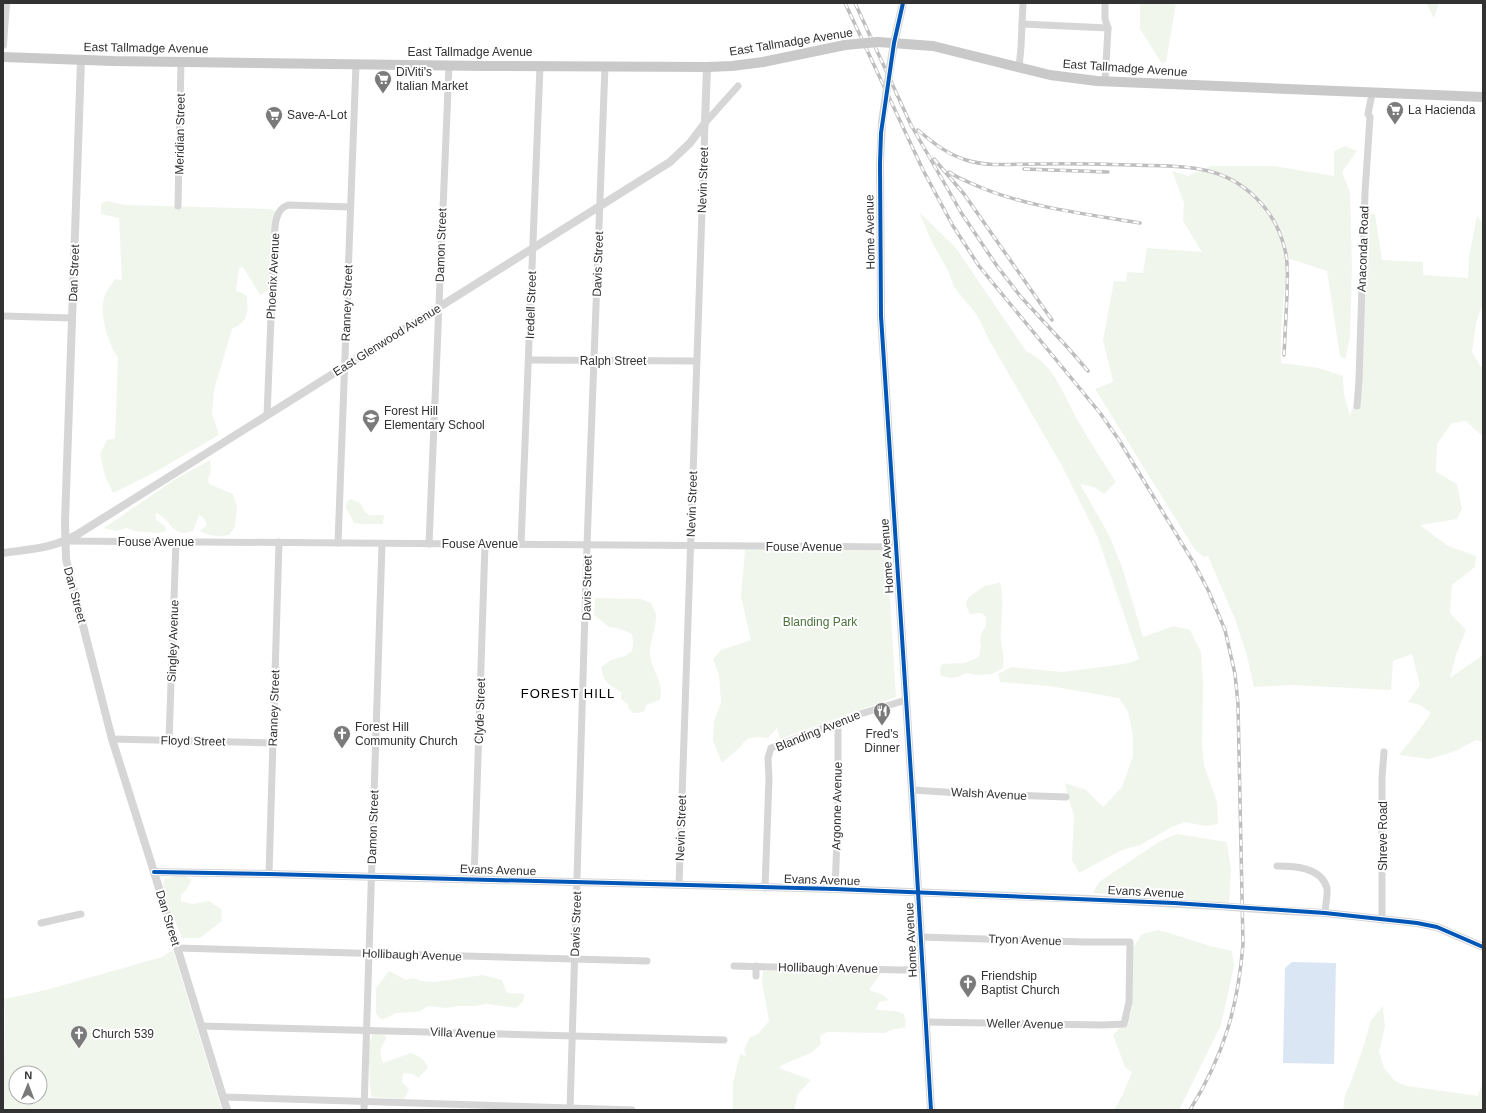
<svg xmlns="http://www.w3.org/2000/svg" width="1486" height="1113" font-family="Helvetica,sans-serif">
<rect width="100%" height="100%" fill="#fff"/>
<g fill="#f1f6ed" fill-rule="evenodd">
<polygon points="1140,3 1176,3 1166,62 1162,64 1140,29"/>
<polygon points="1426,3 1439,3 1434,18"/>
<polygon points="1345,146 1357,151 1342,172 1350,192 1352,267 1350,338 1345,359 1340,356 1327,271 1287,258 1281,332 1281,363 1319,368 1343,376 1344,395 1350,415 1361,384 1367,213 1375,214 1382,260 1423,262 1423,275 1468,278 1469,257 1477,216 1483,223 1483,303 1476,323 1472,352 1481,367 1483,367 1483,437 1466,421 1452,423 1437,444 1436,472 1457,484 1462,509 1457,519 1420,525 1448,546 1476,556 1475,567 1452,585 1450,613 1466,630 1456,655 1450,678 1483,655 1483,742 1476,740 1456,751 1429,759 1399,755 1419,730 1431,713 1420,705 1408,702 1420,685 1412,654 1393,661 1391,690 1291,685 1254,687 1247,656 1235,619 1208,556 1204,557 1195,550 1095,389 1113,382 1103,340 1114,281 1126,282 1127,272 1143,273 1147,248 1202,252 1183,221 1184,203 1172,171 1188,176 1211,166 1274,166 1334,176 1334,151"/>
<path d="M107,201L125,205L270,209L277,212L270,289L260,295L243,267L239,268L236,291L242,293L247,296C248,312 249,322 232,329L214,390L212,413L219,435L155,472L113,493L105,476L100,454L107,440L115,438L118,358C108,343 98,313 105,295C107,289 112,284 115,279L122,280L119,218L101,214V204Z"/>
<path d="M919,212L956,248L1026,351C1056,365 1064,398 1080,424C1091,444 1104,463 1116,482L1104,494L1094,487L1080,484L1109,535L1122,567L1143,637L1174,626L1190,630L1201,652L1203,683L1202,744L1204,765L1217,802L1218,824L1206,826L1184,822L1170,828L1140,845L1122,850L1079,873L1072,860L1074,815L1067,793L1065,783L1086,790L1103,807L1122,787L1133,756V735L1128,712L1119,698L1049,686L1000,682L998,674L1011,667L1062,672L1110,666L1129,663L1139,659L1098,538L1062,466L988,338L977,315L954,287L948,271L932,242Z"/>
<path d="M210,460L211,471L208,479L209,484L233,494L237,507L235,527L229,535C218,537 209,536 200,531L207,525L204,518L199,515L193,531C173,539 171,519 156,513V520L165,526L166,531L158,533L134,531L127,528L116,531L104,528L174,480Z"/>
<path d="M351,499L360,503C368,518 367,515 384,515L383,524H364L354,523L346,507L347,502Z"/>
<polygon points="745,549 885,551 887,553 896,697 780,739 777,728 768,738 758,737 747,739 738,749 722,763 713,741 714,721 721,703 719,675 713,659 721,650 751,640 741,597"/>
<path d="M1000,582C1005,601 1000,621 1001,640C1002,650 1005,657 1003,668L992,674L976,675L966,673L958,677L950,678L941,676L940,669L942,664L965,663L979,657L981,645L980,640L982,632L986,626V617L981,613L970,614C963,601 966,599 977,591C980,590 982,587 985,586C990,584 995,585 1000,582Z"/>
<path d="M595,598L641,599L651,603C652,606 655,611 656,614C657,628 649,641 650,655C652,671 665,684 660,700L646,705L644,712L633,713L628,708V704L621,699V692C608,684 604,683 601,667L611,660L625,656L632,651L633,642L632,634L617,628L609,627L594,615Z"/>
<polygon points="1177,834 1227,842 1231,870 1229,904 1093,893 1099,882 1160,841"/>
<path d="M175,876H184L192,879L187,889L181,894V901L192,904L209,901L221,909L222,921L200,938H182C177,924 160,893 164,879Z"/>
<polygon points="1158,930 1166,932 1210,946 1232,951 1234,966 1221,1025 1179,1110 1114,1110 1122,1096 1132,1072 1125,1067 1113,1035 1124,1024 1131,1013 1133,984 1131,951 1142,934"/>
<path d="M173,950L222,1110H3L5,1016L4,999L46,990L162,957ZM16,1073H40V1097H16Z"/>
<polygon points="809,969 882,972 869,990 883,995 889,1000 879,1002 876,1010 895,1011 903,1013 906,1020 905,1028 895,1029 884,1033 827,1032 820,1036 821,1044 811,1053 782,1065 779,1068 811,1080 798,1094 794,1110 733,1110 733,1083 740,1054 746,1056 744,1050 750,1037 758,1034 769,1021 762,981 763,971"/>
<polygon points="389,971 406,980 413,978 421,981 434,982 483,975 502,980 507,993 525,994 523,1002 516,1008 488,1004 474,1006 459,1006 446,1008 428,1006 420,1011 413,1012 396,1013 384,1019 379,1018 376,1013 376,988"/>
<polygon points="1383,1006 1385,1027 1379,1051 1384,1068 1395,1081 1407,1086 1478,1096 1483,1081 1483,1110 1343,1110 1345,1095 1351,1082 1363,1048 1371,1020"/>
<path d="M373,1033L385,1034L386,1039C380,1048 379,1053 383,1063L411,1053C419,1056 425,1059 428,1068L418,1078L413,1074L403,1073L402,1082L409,1089L404,1099L371,1097L368,1046Z"/>
</g>
<polygon fill="#dbe6f4" points="1292,962 1336,963 1334,1064 1283,1063 1285,968"/>
<g fill="none" stroke-linecap="round" stroke-linejoin="round">
<g stroke="#d6d6d6" stroke-width="7">
<polyline points="1022,24 1108,28"/>
<polyline points="1019,68 1021,47 1023,3"/>
<polyline points="1105,82 1108,28 1105,19 1105,3"/>
<polyline points="178,206 181,62"/>
<polyline points="3,316 72,318"/>
<polyline points="529,360 696,361"/>
<polyline points="1357,406 1359,380 1365,192 1370,117 1368,114 1372,94"/>
<path d="M267,415L274,245C275,231 273,210 288,205L350,207"/>
<polyline points="65,541 895,547"/>
<polyline points="338,543 356,64"/>
<polyline points="429,544 449,65"/>
<polyline points="521,544 540,66"/>
<polyline points="112,739 273,743"/>
<polyline points="169,740 176,541"/>
<polyline points="912,790 976,794 1066,797"/>
<path d="M1277,866C1294,866 1321,867 1327,888C1328,895 1325,906 1325,913"/>
<polyline points="269,874 279,542"/>
<polyline points="474,879 485,544"/>
<polyline points="679,885 705,123 738,86"/>
<polyline points="765,888 769,778 768,758 771,748 857,715 906,700"/>
<polyline points="835,889 838,815 838,723"/>
<polyline points="1382,920 1382,777 1384,752"/>
<polyline points="41,923 81,914"/>
<polyline points="920,937 1084,942 1130,942 1129,1002 1124,1024 1102,1025 926,1022"/>
<polyline points="177,948 647,961"/>
<polyline points="734,966 901,970 922,969"/>
<polyline points="756,976 756,966"/>
<polyline points="201,1026 724,1040"/>
<polyline points="223,1097 632,1110"/>
<polyline points="364,1110 382,544"/>
<polyline points="570,1110 587,545 605,66"/>
</g>
<g stroke="#d6d6d6" stroke-width="8">
<polyline points="3,45 6,3"/>
<polyline points="81,60 65,522 66,559 68,567 112,739 154,872 227,1110"/>
<polyline points="890,68 894,43 903,3"/>
<polyline points="882,122 880,163 881,316 912,790 931,1110"/>
<path d="M3,553C31,549 52,549 78,534L670,162L690,143L705,123L707,67"/>
<polyline points="154,872 269,874 835,889 1088,899 1218,906"/>
<polyline points="1287,911 1325,913 1417,923 1437,927 1483,947"/>
</g>
<g stroke="#c9c9c9" stroke-width="10">
<polyline points="878,42 933,46 1050,75 1097,81 1483,97"/>
<polyline points="3,57 113,61 485,66 707,67 732,66 763,62 845,45"/>
</g>
<defs>
<g id="rail">
<path d="M845,3L923,170L953,226L979,266L1100,413L1119,440L1195,565L1209,592L1225,630L1235,674L1238,704L1243,944C1238,1007 1224,1055 1190,1110"/>
<polyline points="855,3 911,125 962,214 997,266 1021,297 1069,349 1088,371"/>
<path d="M918,130C933,143 947,154 966,160C988,167 1012,164 1035,164C1068,163 1101,164 1135,165C1157,166 1182,165 1204,170C1244,178 1276,210 1285,250C1289,265 1287,280 1287,295C1286,315 1285,335 1284,355"/>
<polyline points="934,159 964,194 1052,320"/>
<polyline points="1024,169 1108,172"/>
<path d="M949,172C959,179 971,183 982,188C1032,208 1087,214 1140,223"/>
</g>
</defs>
<use href="#rail" stroke="#bebebe" stroke-width="3.5"/>
<use href="#rail" stroke="#fff" stroke-width="2" stroke-dasharray="6" stroke-linecap="butt"/>
<g stroke="#d6d6d6" stroke-width="8">
<polyline points="882,122 890,68"/>
<polyline points="1218,906 1287,911"/>
</g>
<polyline stroke="#c9c9c9" stroke-width="10" points="845,45 878,42"/>
<defs>
<g id="cycleway">
<polyline points="903,3 894,43 881,133 880,163 881,316 912,790 931,1110"/>
<polyline points="154,872 269,874 835,889 1174,903 1325,913 1417,923 1437,927 1483,947"/>
</g>
</defs>
<use href="#cycleway" stroke="#fff" stroke-width="6"/>
<use href="#cycleway" stroke="#0057b8" stroke-width="4"/>
</g>
<defs>
<symbol id="supermarket-pin" viewBox="-11 -11 22 30"><path d="M0 17L-7.5 6A9.5 9.5 0 1 1 7.5 6Z" fill="#7a7a7a" stroke="#fff"/><path d="M-6-5.5h2.5l.6 2H6L4.5 2H-2.5L-4.4-4H-6ZM-1.5 3.2a1.3 1.3 0 1 0 .1 0ZM3 3.2a1.3 1.3 0 1 0 .1 0Z" fill="#fff"/></symbol>
<symbol id="school-pin" viewBox="-11 -11 22 30"><path d="M0 17L-7.5 6A9.5 9.5 0 1 1 7.5 6Z" fill="#7a7a7a" stroke="#fff"/><path d="M0-5L7-2L0 1L-7-2ZM-4 1L0 2.5L4 1V4Q0 6-4 4Z" fill="#fff"/></symbol>
<symbol id="restaurant-pin" viewBox="-11 -11 22 30"><path d="M0 17L-7.5 6A9.5 9.5 0 1 1 7.5 6Z" fill="#7a7a7a" stroke="#fff"/><path d="M-5-6h1v4h1v-4h1v4h1v-4h1v5L-1.5 .5V6h-2V.5L-5-1ZM5-6V6H3V1.5H1.5Q1.5-4 5-6Z" fill="#fff"/></symbol>
<symbol id="church-pin" viewBox="-11 -11 22 30"><path d="M0 17L-7.5 6A9.5 9.5 0 1 1 7.5 6Z" fill="#7a7a7a" stroke="#fff"/><path d="M-1.2-6h2.4v3.5h3.3v2.4h-3.3V6h-2.4V-.1h-3.3v-2.4h3.3Z" fill="#fff"/></symbol>
</defs>
<g fill-rule="evenodd">
<use href="#supermarket-pin" x="373" y="69" width="20" height="27"/>
<use href="#supermarket-pin" x="1385" y="100" width="20" height="27"/>
<use href="#supermarket-pin" x="264" y="105" width="20" height="27"/>
<use href="#school-pin" x="361" y="408" width="20" height="27"/>
<use href="#restaurant-pin" x="872" y="701" width="20" height="27"/>
<use href="#church-pin" x="332" y="724" width="20" height="27"/>
<use href="#church-pin" x="958" y="973" width="20" height="27"/>
<use href="#church-pin" x="69" y="1024" width="20" height="27"/>
</g>
<g text-anchor="middle" dominant-baseline="central" stroke-width="4" stroke-linejoin="round" paint-order="stroke">
<g font-size="12" fill="#323232" stroke="#fff">
<text transform="translate(791 42) rotate(-9)">East Tallmadge Avenue</text>
<text transform="translate(146 48) rotate(1)">East Tallmadge Avenue</text>
<text x="470" y="52">East Tallmadge Avenue</text>
<text transform="translate(1125 68) rotate(4)">East Tallmadge Avenue</text>
<text transform="translate(180 134) rotate(-89)">Meridian Street</text>
<text transform="translate(703 180) rotate(-88)">Nevin Street</text>
<text transform="translate(870 232) rotate(-91)">Home Avenue</text>
<text transform="translate(441 245) rotate(-88)">Damon Street</text>
<text transform="translate(1363 249) rotate(-88)">Anaconda Road</text>
<text transform="translate(598 264) rotate(-88)">Davis Street</text>
<text transform="translate(74 273) rotate(-88)">Dan Street</text>
<text transform="translate(273 276) rotate(-87)">Phoenix Avenue</text>
<text transform="translate(347 303) rotate(-88)">Ranney Street</text>
<text transform="translate(531 305) rotate(-88)">Iredell Street</text>
<text transform="translate(387 340) rotate(-32)">East Glenwood Avenue</text>
<text x="613" y="361">Ralph Street</text>
<text transform="translate(692 504) rotate(-88)">Nevin Street</text>
<text x="156" y="542">Fouse Avenue</text>
<text x="480" y="544">Fouse Avenue</text>
<text x="804" y="547">Fouse Avenue</text>
<text transform="translate(887 556) rotate(-94)">Home Avenue</text>
<text transform="translate(587 588) rotate(-89)">Davis Street</text>
<text transform="translate(75 595) rotate(75)">Dan Street</text>
<text transform="translate(173 641) rotate(-88)">Singley Avenue</text>
<text transform="translate(274 708) rotate(-88)">Ranney Street</text>
<text transform="translate(480 711) rotate(-88)">Clyde Street</text>
<text transform="translate(818 731) rotate(-22)">Blanding Avenue</text>
<text transform="translate(193 741) rotate(1)">Floyd Street</text>
<text transform="translate(989 794) rotate(3)">Walsh Avenue</text>
<text transform="translate(837 806) rotate(-89)">Argonne Avenue</text>
<text transform="translate(373 827) rotate(-88)">Damon Street</text>
<text transform="translate(681 828) rotate(-88)">Nevin Street</text>
<text transform="translate(1383 836) rotate(-90)">Shreve Road</text>
<text transform="translate(498 870) rotate(2)">Evans Avenue</text>
<text transform="translate(822 880) rotate(2)">Evans Avenue</text>
<text transform="translate(1146 892) rotate(3)">Evans Avenue</text>
<text transform="translate(168 918) rotate(73)">Dan Street</text>
<text transform="translate(576 924) rotate(-88)">Davis Street</text>
<text transform="translate(911 940) rotate(-93)">Home Avenue</text>
<text transform="translate(1025 940) rotate(2)">Tryon Avenue</text>
<text transform="translate(412 955) rotate(2)">Hollibaugh Avenue</text>
<text transform="translate(828 968) rotate(1)">Hollibaugh Avenue</text>
<text transform="translate(1025 1024) rotate(1)">Weller Avenue</text>
<text transform="translate(463 1033) rotate(2)">Villa Avenue</text>
</g>
<g font-size="12" fill="#323232" stroke="#fff" text-anchor="start">
<text x="396" y="72">DiViti's<tspan x="396" dy="14">Italian Market</tspan></text>
<text x="1408" y="110">La Hacienda</text>
<text x="287" y="115">Save-A-Lot</text>
<text x="384" y="411">Forest Hill<tspan x="384" dy="14">Elementary School</tspan></text>
<text x="355" y="727">Forest Hill<tspan x="355" dy="14">Community Church</tspan></text>
<text x="882" y="734" text-anchor="middle">Fred's<tspan x="882" dy="14">Dinner</tspan></text>
<text x="981" y="976">Friendship<tspan x="981" dy="14">Baptist Church</tspan></text>
<text x="92" y="1034">Church 539</text>
</g>
<g font-size="12" fill="#4b723b" stroke="#fff">
<text x="820" y="622">Blanding Park</text>
</g>
<g font-size="13" letter-spacing="1" fill="#000" stroke="#fff">
<text x="568" y="693">FOREST HILL</text>
</g>
</g>
<rect width="1486" height="1113" fill="none" stroke="#323232" stroke-width="8"/>
<g transform="translate(28 1085) rotate(1)"><circle r="19" fill="#ffffff" stroke="#adadad"/>
<path d="M0-3L7 15L0 10L-7 15Z" fill="#7a7a7a"/>
<text y="-6" font-size="11" font-weight="bold" text-anchor="middle" fill="#323232">N</text>
</g>
</svg>
